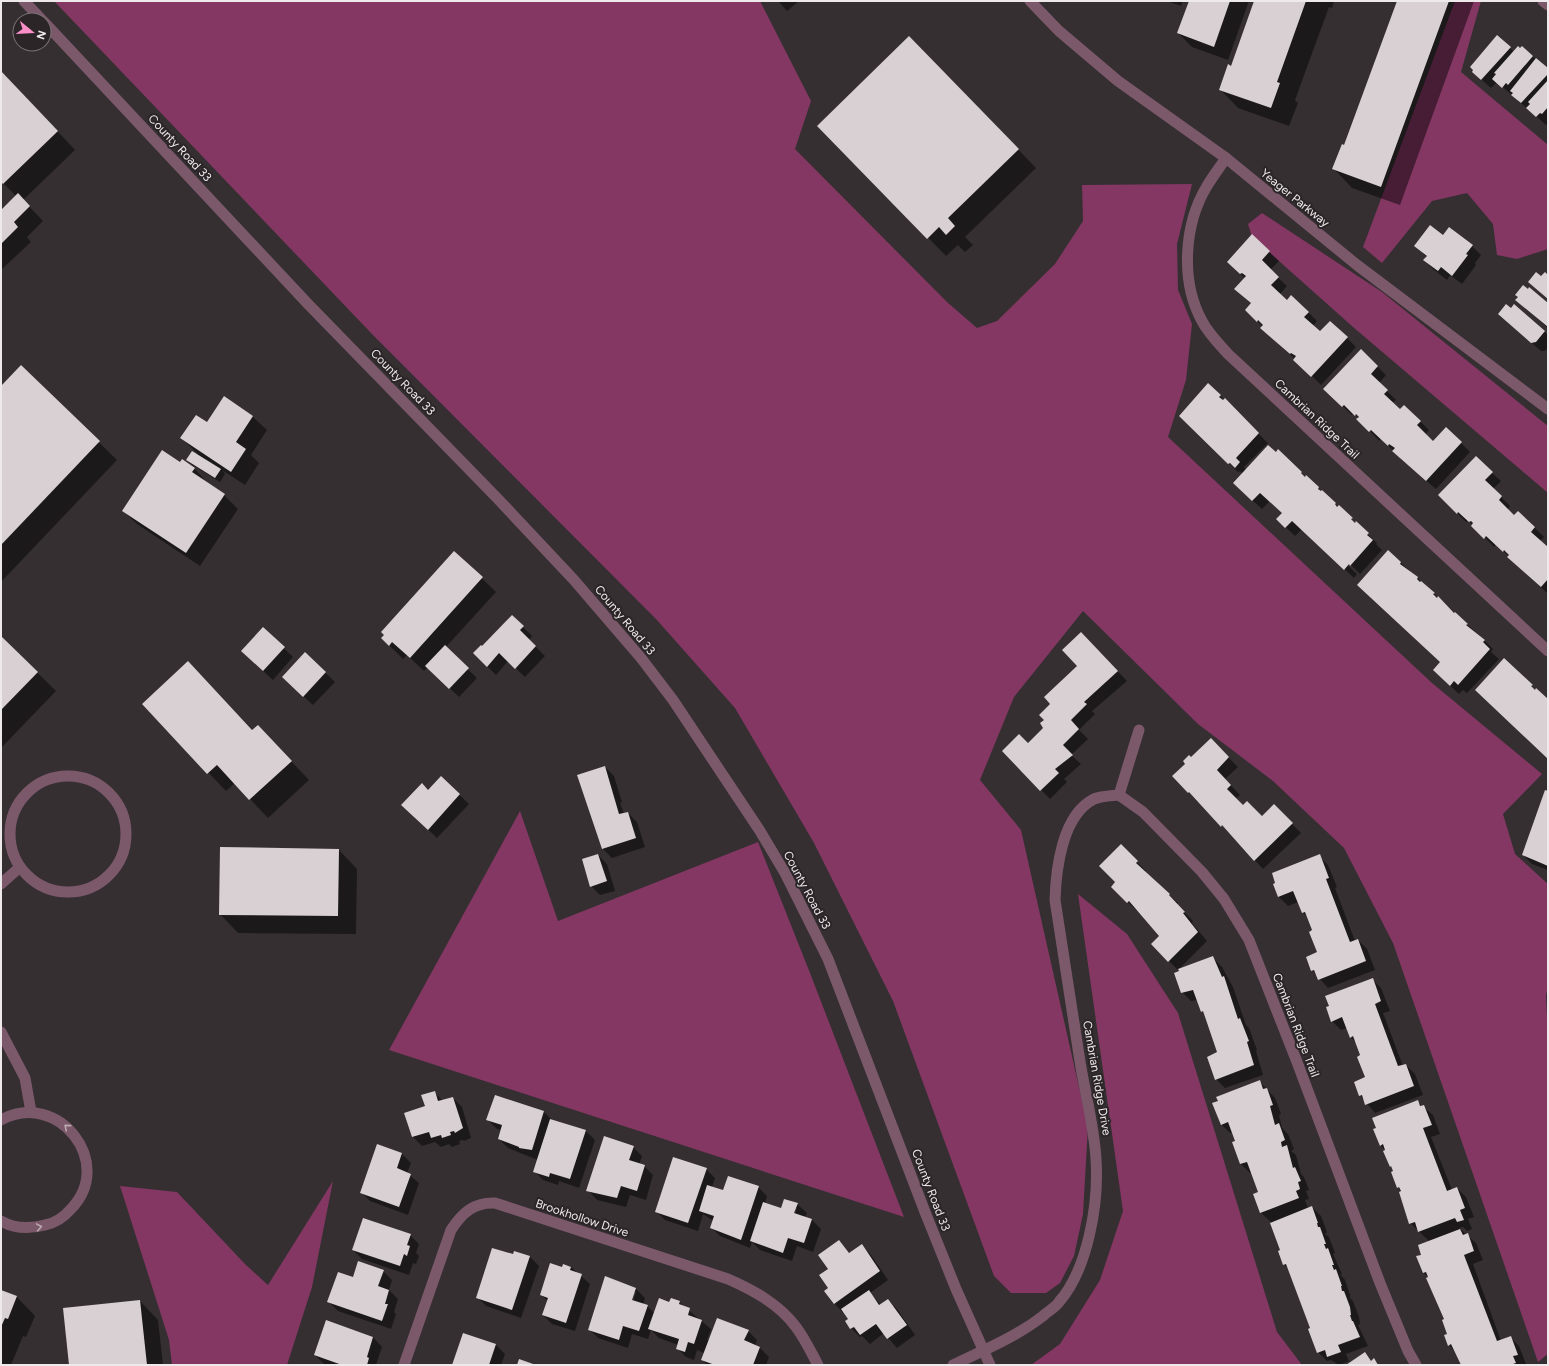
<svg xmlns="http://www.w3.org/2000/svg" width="1549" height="1366" font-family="Figtree,sans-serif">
<rect width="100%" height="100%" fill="#352f32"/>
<g fill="#833762">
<polygon points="54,1 760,1 811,101 795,149 947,302 977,328 997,321 1055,264 1083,221 1082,185 1192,184 1177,244 1178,290 1192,324 1186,380 1168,437 1432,683 1542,774 1503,814 1515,854 1548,884 1548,985 1546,996 1548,1034 1548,1354 1538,1362 1393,943 1344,848 1273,781 1198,724 1083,611 1014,697 980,780 1021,830 1088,1127 1083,1214 1074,1256 1060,1283 1046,1293 1011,1293 994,1276 893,1001 814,843 735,708 656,619 372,334"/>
<polygon points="1455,1 1481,1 1461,72 1548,145 1548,249 1517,259 1497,255 1493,224 1467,193 1432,201 1382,263 1363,247"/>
<polygon points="1262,213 1382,292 1548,426 1548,493 1353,327 1252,237 1248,224"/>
<polygon points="520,811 558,921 758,842 810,973 904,1217 389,1050"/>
<polygon points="1078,894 1127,934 1178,1013 1277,1332 1302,1365 1031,1365 1060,1344 1100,1280 1123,1211"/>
<polygon points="333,1181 312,1287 287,1365 172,1365 169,1340 120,1186 177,1192 245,1264 268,1285"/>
</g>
<g fill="#0007" fill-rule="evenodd">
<polygon points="778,1 799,1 787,11"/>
<polygon points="1167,1 1183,1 1181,6"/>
<polygon points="1190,1 1249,1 1228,60 1192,47 1178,33"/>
<polygon points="1255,1 1334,1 1332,8 1329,7 1295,100 1298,103 1289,126 1238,108 1220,89 1231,67"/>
<polygon points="1398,1 1474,1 1400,205 1352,188 1334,169 1345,147"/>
<polygon points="1497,36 1514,52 1522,48 1548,69 1548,123 1546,125 1497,82 1491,88 1473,72"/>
<polygon points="928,56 1036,168 965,237 973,245 965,252 958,245 946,256 819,126"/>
<polygon points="1,71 75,150 23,200 43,221 27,237 31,242 1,270 1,210 17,197 1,181"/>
<polygon points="1252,236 1279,261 1270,270 1287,286 1280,294 1287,301 1308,312 1317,321 1313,326 1320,333 1347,338 1356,347 1321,385 1295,359 1261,328 1263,327 1255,319 1252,304 1235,289 1245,278 1237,271"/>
<polygon points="1443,237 1472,246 1481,255 1475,263 1476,265 1462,284 1450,275 1447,280 1433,269 1424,260 1427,257 1415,246"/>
<polygon points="1517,300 1548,305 1548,328 1526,309"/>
<polygon points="1514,306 1548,335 1548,348 1545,351 1541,351 1499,314 1511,310"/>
<polygon points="1361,351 1386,375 1379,383 1396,400 1392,403 1400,410 1420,421 1429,430 1425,435 1433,442 1446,428 1470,452 1436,489 1402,460 1381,438 1379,441 1354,413 1352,415 1334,398"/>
<polygon points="22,367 117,460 1,582 1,388"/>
<polygon points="1208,384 1268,443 1244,467 1246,470 1278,451 1377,543 1376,544 1382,550 1360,574 1346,560 1344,562 1357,574 1354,578 1302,529 1295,536 1277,519 1283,513 1270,501 1262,509 1243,492 1243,474 1240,471 1238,472 1181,416"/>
<polygon points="224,398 253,417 267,430 251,455 259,463 245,485 222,470 225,474 220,482 191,464 187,460 198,454 181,438 207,424"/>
<polygon points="182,461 195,469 208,484 224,495 238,509 200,566 137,524 123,511"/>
<polygon points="1492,473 1501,481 1493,489 1510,506 1507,510 1514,517 1518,512 1544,537 1540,541 1548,548 1548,594 1496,544 1494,547 1468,520 1466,522 1448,504"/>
<polygon points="1388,551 1484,640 1493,649 1491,652 1499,659 1467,693 1463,690 1459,694 1443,679 1441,662"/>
<polygon points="455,552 496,592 445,648 477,678 459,697 428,667 424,671 407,655 403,659 382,638"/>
<polygon points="512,616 532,636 529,640 545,656 525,677 508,661 496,675 474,653 482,647"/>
<polygon points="263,628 293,657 273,680 251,660"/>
<polygon points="1081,633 1127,681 1092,711 1095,714 1079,730 1088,739 1071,755 1081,764 1064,779 1067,782 1050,799 1003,751 1028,745 1045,728 1045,720 1052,704 1078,666"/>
<polygon points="1,637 56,691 1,748"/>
<polygon points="306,654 335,682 313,705 292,686"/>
<polygon points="143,704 253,731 258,726 309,780 268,818 235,783 226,791"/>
<polygon points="1211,740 1238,767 1225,779 1240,795 1235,799 1243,806 1262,817 1274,806 1301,833 1263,869 1199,800 1173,776"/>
<polygon points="605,767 614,776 622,802 620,803 624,814 628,813 637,822 645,847 612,858 603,849 579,776"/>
<polygon points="441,777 469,804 437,838 412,814 428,791"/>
<polygon points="1548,792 1548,870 1532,864 1523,855"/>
<polygon points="1121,846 1146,871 1145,872 1178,903 1177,905 1193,921 1192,923 1207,941 1178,970 1152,944 1161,936 1138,910 1137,911 1112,887 1117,882"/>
<polygon points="339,850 357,869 356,934 238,933 220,914"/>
<polygon points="598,855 607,864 615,891 600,895 591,886"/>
<polygon points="1319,856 1328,865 1337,887 1335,888 1355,941 1358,940 1367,949 1375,970 1328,988 1312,970 1318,953 1309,919 1303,912 1298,902 1288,906 1279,897 1274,884"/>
<polygon points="1213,958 1222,967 1233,987 1246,1025 1249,1028 1257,1050 1256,1051 1263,1075 1225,1088 1216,1079 1218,1053 1205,1014 1198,1000 1191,1001 1182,992"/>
<polygon points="1372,979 1381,988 1390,1011 1383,1013 1403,1066 1406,1065 1415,1074 1423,1095 1375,1113 1360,1095 1366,1078 1357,1044 1351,1037 1347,1028 1341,1030 1332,1021"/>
<polygon points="1260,1082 1275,1098 1281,1114 1279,1115 1282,1128 1288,1134 1294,1149 1291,1151 1296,1155 1301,1174 1304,1177 1309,1190 1306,1191 1309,1199 1305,1200 1308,1208 1312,1207 1321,1216 1327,1232 1325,1234 1329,1237 1335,1253 1333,1254 1342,1274 1340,1274 1345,1280 1350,1295 1350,1298 1353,1301 1359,1317 1360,1324 1358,1325 1368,1346 1346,1354 1349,1361 1339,1365 1331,1360 1327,1361 1318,1352 1312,1329 1289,1269 1284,1264 1282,1251 1271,1222 1261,1213 1254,1194 1259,1193 1252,1172 1250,1173 1241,1164 1233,1143 1236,1142 1233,1132 1230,1133 1221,1124"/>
<polygon points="434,1092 443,1101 453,1098 462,1107 471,1138 464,1141 463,1140 459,1141 460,1144 452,1147 449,1144 441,1147 435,1142 422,1146 413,1137 405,1113 426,1107"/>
<polygon points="495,1096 544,1112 552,1120 586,1131 595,1140 579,1188 559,1181 558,1185 543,1180 534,1171 538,1160 508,1148 499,1139 502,1130 497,1129 488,1120"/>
<polygon points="1417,1102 1433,1115 1440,1134 1431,1137 1452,1190 1457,1188 1466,1197 1474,1217 1468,1219 1472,1229 1467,1231 1463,1227 1459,1228 1476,1243 1483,1260 1473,1264 1501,1341 1510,1337 1519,1346 1526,1364 1461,1365 1455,1352 1449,1345 1445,1320 1429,1278 1423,1272 1423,1255 1430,1242 1410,1223 1393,1169 1390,1166 1386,1151 1380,1145"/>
<polygon points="633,1147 642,1156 639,1165 644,1166 653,1175 646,1200 630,1195 626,1207 597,1200 588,1190"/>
<polygon points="402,1154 411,1163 407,1173 419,1183 408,1215 370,1201 361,1192"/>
<path d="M706,1169L715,1178L712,1187L724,1191L758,1187L767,1196L765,1204L782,1210L797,1204L807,1213L805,1217L812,1220L821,1229L813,1252L797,1246L792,1261L760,1250L752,1242L750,1248L720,1236L711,1227L714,1221L703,1214L698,1231L665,1220L656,1211ZM795,1208H797L794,1218L792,1217Z"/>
<polygon points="410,1235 419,1244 416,1253 419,1256 416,1264 413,1263 409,1275 362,1259 353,1250"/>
<polygon points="839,1241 850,1254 862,1246 871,1255 888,1280 870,1293 881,1305 888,1300 897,1309 915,1335 897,1348 884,1333 870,1344 862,1336 860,1337 851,1328 849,1319 844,1312 843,1313 834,1303 829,1288 829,1269"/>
<polygon points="515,1252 530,1257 539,1266 521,1318 486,1306 477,1297"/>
<polygon points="571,1267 590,1284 575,1331 552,1324 543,1315 548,1301 541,1295 562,1268"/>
<polygon points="383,1271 392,1280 389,1290 398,1299 394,1312 396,1314 391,1329 338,1311 329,1302 354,1278"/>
<path d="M636,1289L645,1298L643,1305L647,1306L655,1314L670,1303L679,1302L711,1329L707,1340L748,1331L757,1340L755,1346L760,1348L769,1357L766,1365H707L702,1359L704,1353L697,1350L694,1360L686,1357L677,1348L678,1345L659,1338L651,1330L648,1339L632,1334L628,1348L598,1338L589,1329ZM634,1292H636L632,1305H630Z"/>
<polygon points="1,1291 17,1297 35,1316 26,1337 23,1336 11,1365 1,1365"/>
<polygon points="140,1301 158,1320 163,1365 70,1365"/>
<polygon points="326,1321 373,1337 382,1347 376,1365 324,1364 315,1355"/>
<polygon points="464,1334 496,1345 505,1354 501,1365 453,1365"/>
</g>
<g fill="#d8d0d3">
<polygon points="1189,1 1230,1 1214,47 1177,33"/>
<polygon points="1254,1 1306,1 1277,82 1280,83 1271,108 1219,90 1228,64 1231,66"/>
<polygon points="1397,1 1449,1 1381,187 1332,169 1342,144 1344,145"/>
<polygon points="1497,35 1511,47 1481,80 1472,72 1473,70 1470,67"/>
<polygon points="909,36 1019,149 948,218 955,226 946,235 939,227 927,239 817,126"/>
<polygon points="1518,46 1520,48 1522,46 1533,56 1508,85 1506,83 1502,88 1492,79 1496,74 1494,73"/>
<polygon points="1536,58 1548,68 1548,74 1521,103 1511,95 1513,93 1510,91"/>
<polygon points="1,71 58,131 3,184 1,182"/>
<polygon points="1548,80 1548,107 1542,114 1540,113 1536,117 1526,108 1530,104 1528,102"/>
<polygon points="18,193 30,206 14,222 18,227 1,244 1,210"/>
<polygon points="1430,225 1443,235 1449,227 1473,245 1466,254 1468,255 1452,276 1441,267 1438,271 1423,260 1427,256 1414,246"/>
<polygon points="1252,234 1270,251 1262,260 1279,277 1271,285 1287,300 1291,295 1309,312 1304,317 1320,331 1330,321 1348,337 1311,377 1293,360 1296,356 1291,353 1290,354 1260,328 1263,325 1258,320 1257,322 1245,310 1251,303 1234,289 1246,276 1242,273 1240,274 1227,262"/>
<polygon points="1536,272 1541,276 1545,272 1548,275 1548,299 1528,282"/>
<polygon points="1523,285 1528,289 1529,287 1548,303 1548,327 1515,300 1518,297 1515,295"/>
<polygon points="1506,304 1511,308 1514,304 1545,331 1536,342 1531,343 1498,314"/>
<polygon points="1361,349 1378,366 1371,374 1388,390 1384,394 1400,409 1404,405 1421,421 1417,425 1433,441 1446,427 1462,442 1426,481 1392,451 1395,448 1389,444 1388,446 1371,430 1369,432 1356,419 1359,417 1356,414 1355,416 1344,405 1342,407 1323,389"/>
<polygon points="21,365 100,441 1,545 1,386"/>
<polygon points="1208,383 1221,395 1219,397 1223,400 1225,398 1259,433 1236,458 1240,462 1235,468 1230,463 1228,464 1179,416"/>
<polygon points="224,396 253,416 236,442 246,449 231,472 180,438 196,415 207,422"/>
<polygon points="1268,445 1276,452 1278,449 1302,472 1301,473 1305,477 1306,475 1319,487 1318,489 1321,491 1322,490 1336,503 1335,504 1337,507 1339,505 1353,518 1351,519 1355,523 1356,521 1369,533 1367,535 1373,540 1350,566 1349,564 1344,570 1292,521 1285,528 1276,519 1282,513 1260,493 1252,501 1233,483"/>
<polygon points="162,450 180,462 182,459 195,468 192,472 225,494 186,553 122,511"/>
<polygon points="192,451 221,469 215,478 186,460"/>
<polygon points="1476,456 1493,472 1485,480 1502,496 1499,500 1514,515 1518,511 1535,527 1531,532 1548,547 1548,579 1541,587 1507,557 1509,555 1504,550 1503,552 1486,536 1484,539 1471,526 1473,523 1471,521 1469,522 1458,512 1457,514 1438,495"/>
<polygon points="1388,550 1401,562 1400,564 1418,577 1417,579 1420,582 1421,581 1435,593 1433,594 1437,598 1438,596 1454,613 1455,612 1468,624 1466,625 1485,640 1483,642 1490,649 1458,685 1454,681 1450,686 1433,670 1440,662 1357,585"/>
<polygon points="454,551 483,577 410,658 392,642 389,646 381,638 384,635 381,632"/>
<polygon points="512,615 524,626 520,630 536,646 515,669 499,653 487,667 473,653 481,645 482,646"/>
<polygon points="263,627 285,647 263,671 241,651"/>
<polygon points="1081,632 1118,671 1084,702 1087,704 1071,720 1079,729 1063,745 1073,755 1055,769 1059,773 1040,791 1002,751 1019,734 1028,743 1043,728 1040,723 1044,720 1039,715 1050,704 1044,697 1077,666 1062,650"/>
<polygon points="1,636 38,672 1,710"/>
<polygon points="445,645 469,668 449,689 425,666"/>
<polygon points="305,652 326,672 303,697 282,677"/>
<polygon points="1504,658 1533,685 1531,686 1535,690 1536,688 1548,699 1548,759 1475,690"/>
<polygon points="188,661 252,730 258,725 292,761 249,800 217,765 207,774 142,704"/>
<polygon points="1211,738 1229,757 1217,770 1231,785 1227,789 1243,805 1247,801 1262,816 1274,804 1293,823 1254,861 1222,825 1221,827 1189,792 1188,793 1172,776 1185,764 1183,761 1189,755 1191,757"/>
<polygon points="605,766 619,814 628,812 636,838 602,849 577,775"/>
<polygon points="441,776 460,794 428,830 401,805 422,783 428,790"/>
<polygon points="1545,790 1548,791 1548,866 1522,855"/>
<polygon points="1121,844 1138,861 1136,863 1170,894 1169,895 1185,912 1183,913 1198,932 1168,962 1151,944 1159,936 1129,901 1127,903 1111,887 1115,882 1099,866"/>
<polygon points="220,847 339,849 338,916 219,915"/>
<polygon points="598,854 607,881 590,887 582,859"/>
<polygon points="1320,854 1329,878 1326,879 1350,942 1358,939 1366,961 1318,980 1314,970 1311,971 1306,957 1317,952 1309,932 1312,930 1305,912 1302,913 1293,891 1278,897 1273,884 1275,883 1272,873"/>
<polygon points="1213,956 1222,977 1224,976 1238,1019 1240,1018 1249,1041 1247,1042 1254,1065 1215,1080 1207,1057 1217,1052 1203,1011 1201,1012 1193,990 1181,993 1174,973 1179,971 1178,969"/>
<polygon points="1373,978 1381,1001 1375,1004 1398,1066 1406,1064 1414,1086 1365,1105 1362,1095 1359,1096 1354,1082 1365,1077 1357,1057 1360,1055 1353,1036 1350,1038 1342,1017 1331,1022 1326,1007 1329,1006 1325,996"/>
<polygon points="1260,1080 1263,1089 1267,1088 1273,1105 1270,1106 1275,1125 1279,1123 1285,1140 1281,1142 1282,1147 1287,1145 1293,1168 1295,1167 1301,1181 1298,1182 1300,1189 1296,1191 1299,1198 1260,1213 1253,1194 1258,1192 1247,1162 1240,1164 1232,1142 1235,1141 1228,1122 1221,1125 1212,1103 1218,1101 1216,1097"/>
<polygon points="435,1091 438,1101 453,1097 463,1128 455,1133 454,1131 450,1132 451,1135 442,1138 441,1135 431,1138 429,1132 412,1137 404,1113 425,1106 421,1095"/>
<polygon points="495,1095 544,1111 532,1150 519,1148 519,1147 498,1139 502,1125 486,1120"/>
<polygon points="1418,1100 1420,1106 1424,1105 1432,1125 1423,1128 1447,1191 1457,1187 1465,1208 1460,1210 1464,1220 1457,1222 1455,1218 1418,1232 1415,1222 1409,1224 1399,1192 1401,1191 1399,1187 1397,1188 1391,1172 1393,1171 1391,1166 1390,1167 1383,1151 1385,1150 1383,1144 1380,1146 1373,1129 1376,1128 1372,1118"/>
<polygon points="550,1119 586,1130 570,1179 550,1173 549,1177 533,1172"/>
<polygon points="604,1136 634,1146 629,1160 645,1165 637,1191 621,1186 617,1198 586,1191"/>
<polygon points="377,1144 402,1153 397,1168 411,1174 399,1207 360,1193"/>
<polygon points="673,1157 707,1168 688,1223 655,1212"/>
<polygon points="728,1176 759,1186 741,1240 710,1228 714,1216 699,1211 707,1185 723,1190"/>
<polygon points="784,1199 798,1203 794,1213 812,1219 804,1243 788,1238 783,1253 750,1241 763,1202 781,1208"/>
<polygon points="1312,1206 1318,1223 1317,1223 1318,1227 1320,1227 1326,1244 1324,1244 1326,1249 1328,1248 1334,1265 1332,1265 1334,1270 1336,1269 1342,1286 1341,1286 1342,1291 1344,1291 1350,1307 1351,1315 1350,1315 1352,1321 1353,1321 1360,1337 1338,1345 1341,1352 1327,1357 1325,1350 1317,1353 1308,1329 1310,1328 1286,1264 1283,1265 1278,1251 1280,1250 1270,1223"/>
<polygon points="363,1218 411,1234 407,1245 410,1246 407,1256 404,1254 400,1266 352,1250"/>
<polygon points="1460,1229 1463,1235 1468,1233 1474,1251 1464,1255 1497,1341 1511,1336 1518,1355 1513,1356 1516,1363 1510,1365 1461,1365 1451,1344 1448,1346 1444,1335 1447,1334 1442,1320 1444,1319 1426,1278 1428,1277 1426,1272 1423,1273 1416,1256 1421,1255 1418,1245"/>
<polygon points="839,1240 849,1253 862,1244 880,1271 834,1304 824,1291 828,1288 819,1275 828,1269 818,1255"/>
<polygon points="492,1248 513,1254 514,1251 530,1256 512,1310 476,1298"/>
<polygon points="358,1261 384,1270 378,1286 389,1290 385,1304 388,1304 382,1321 327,1302 338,1272 353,1277"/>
<polygon points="550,1263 562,1267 563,1264 571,1267 570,1270 582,1274 566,1323 542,1315 548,1298 540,1295"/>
<polygon points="605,1276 636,1288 632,1300 648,1305 639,1331 623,1326 619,1340 588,1330"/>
<polygon points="1,1290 17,1296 8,1319 5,1318 1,1327"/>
<polygon points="869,1290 879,1305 888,1299 907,1325 887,1339 876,1324 860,1335 854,1327 850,1329 845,1321 848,1319 841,1309"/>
<polygon points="659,1298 669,1302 671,1298 680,1301 679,1304 690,1308 688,1315 702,1320 694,1344 688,1342 685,1352 676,1349 679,1339 648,1329"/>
<polygon points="140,1300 147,1365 69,1365 63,1308"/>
<polygon points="717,1318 749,1330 744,1340 760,1347 753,1365 715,1365 701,1360"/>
<polygon points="326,1320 373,1337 367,1357 369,1358 367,1365 342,1365 314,1355"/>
<polygon points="463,1333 496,1344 489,1365 452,1365"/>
<polygon points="1365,1352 1371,1361 1374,1358 1378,1365 1346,1365"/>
<polygon points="519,1359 536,1365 517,1365"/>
</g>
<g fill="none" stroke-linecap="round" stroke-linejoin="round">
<g stroke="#7c596a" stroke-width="11">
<polyline points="1030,1 1059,31 1118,81 1226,158 1357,265 1548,409"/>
<polyline points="1543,1 1548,5"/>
<path d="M1226,158C1220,167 1213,176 1207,186C1184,224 1180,281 1202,321C1208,333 1219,344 1228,354L1548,651"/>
<polyline points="1139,730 1119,795 1143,812 1202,872 1224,899 1249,940 1297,1062 1380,1283 1408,1351 1416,1365"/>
<circle cx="68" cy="834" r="58"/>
<polyline points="1,884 20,867"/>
<polyline points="1,1032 25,1078 31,1112"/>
<path d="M1,1120C58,1089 116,1163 71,1209C64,1217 56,1223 45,1225C30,1229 15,1229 1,1221"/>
<path d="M404,1365L451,1230C462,1213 474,1202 495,1203L728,1279C753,1290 779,1304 796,1327C805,1339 811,1352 818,1365"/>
<path d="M953,1365C984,1350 1016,1337 1043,1316C1048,1311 1055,1308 1059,1302C1088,1269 1099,1203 1096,1159C1094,1124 1084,1090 1079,1055C1071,1003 1063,952 1055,900C1056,869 1062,815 1094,799C1102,796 1110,796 1119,795"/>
</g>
<g stroke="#7c596a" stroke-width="11">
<polyline points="24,1 42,20"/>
<polyline points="44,22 308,304 498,499 574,580 641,658 673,700 760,831 785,873 828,959 925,1212 956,1289 990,1365"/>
</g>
</g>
<defs><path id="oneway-chevron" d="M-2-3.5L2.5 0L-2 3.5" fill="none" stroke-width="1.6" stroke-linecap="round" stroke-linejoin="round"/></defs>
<g stroke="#bba8b1">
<use href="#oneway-chevron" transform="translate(67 1127) rotate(-139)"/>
<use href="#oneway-chevron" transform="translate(39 1227) rotate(-10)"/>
</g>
<g text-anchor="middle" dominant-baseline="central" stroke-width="4" stroke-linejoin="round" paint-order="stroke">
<g font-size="12" fill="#eee9eb" stroke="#2b2528">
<text transform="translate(180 148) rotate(47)">County Road 33</text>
<text transform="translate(1295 198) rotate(39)">Yeager Parkway</text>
<text transform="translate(403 382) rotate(46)">County Road 33</text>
<text transform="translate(1317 419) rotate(43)">Cambrian Ridge Trail</text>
<text transform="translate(625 620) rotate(50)">County Road 33</text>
<text transform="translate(807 890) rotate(62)">County Road 33</text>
<text transform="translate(1296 1025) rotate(69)">Cambrian Ridge Trail</text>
<text transform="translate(1097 1078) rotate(80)">Cambrian Ridge Drive</text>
<text transform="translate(931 1190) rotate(69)">County Road 33</text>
<text transform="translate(582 1218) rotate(18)">Brookhollow Drive</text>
</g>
</g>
<rect width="1549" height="1366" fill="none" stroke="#eee9eb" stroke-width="4"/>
<g transform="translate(32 32) rotate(108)"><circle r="19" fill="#2b2528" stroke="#797376"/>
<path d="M0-3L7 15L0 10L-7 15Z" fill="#fa8fc8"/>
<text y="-6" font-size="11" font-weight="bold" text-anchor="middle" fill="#eee9eb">N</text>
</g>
</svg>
